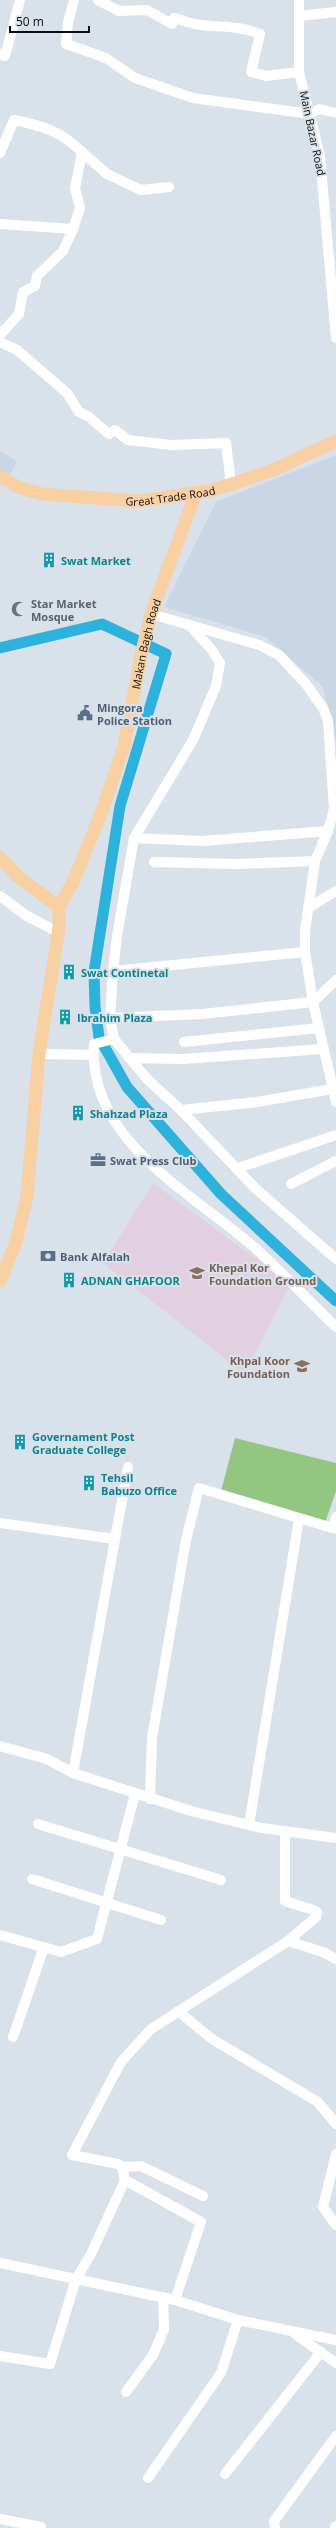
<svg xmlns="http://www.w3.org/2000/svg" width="336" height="2528" font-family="'Open Sans',sans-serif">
<rect width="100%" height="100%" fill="#d9e1ea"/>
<g fill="#c8d6e5">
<polygon points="0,451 17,461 7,481 0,476"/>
<polygon points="336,455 336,740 323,687 266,637 164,607 216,502"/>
</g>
<polygon fill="#e2d0e1" points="153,1183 291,1284 244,1373 103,1263"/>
<polygon fill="#92c681" points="235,1438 336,1463 336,1491 324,1526 220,1495"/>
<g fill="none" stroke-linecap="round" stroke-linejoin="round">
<polyline stroke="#2cb2dc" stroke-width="11" points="0,648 102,624 166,654 120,806 94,972 95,1007 99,1037 127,1087 221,1194 336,1301"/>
<g stroke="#fff" stroke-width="10">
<polyline points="74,0 68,22 66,44 106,58 135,78 193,98 310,114 319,109 336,113"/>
<path d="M98,0L119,11L147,10L172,24L174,18C183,20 193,25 202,25C226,28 236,25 260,34L251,72L266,76L299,72"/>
<polyline points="299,0 299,72 320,156 336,338"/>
<polyline points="299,16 336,12"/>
<polyline points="0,54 5,56 20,0"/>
<path d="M0,153L14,120C44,126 60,131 82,152"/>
<polyline points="0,224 73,229"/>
<polyline points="0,335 19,314 23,292 35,286 37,276 63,251 73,229 80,208 75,188 82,152 107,174 141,190 169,187"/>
<polyline points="0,342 17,350 67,393 79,412 89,417 109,434 115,430 128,440 171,445 226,443 231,484"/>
<polyline points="151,614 259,645 279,655 306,684 323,708 328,721 334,809 328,831 315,861 305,931 305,952 313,1002 336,1102"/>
<polyline points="191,627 212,650 220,663 216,686 193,740 134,838 117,936 113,971 110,1018 114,1039 147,1079 181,1110 255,1188 336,1259"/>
<polyline points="134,838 202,841 328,831"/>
<polyline points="154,862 238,864 315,861"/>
<polyline points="0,896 27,916 58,932"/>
<polyline points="308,908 336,891"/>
<polyline points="113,971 305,952"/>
<polyline points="110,1018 202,1014 313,1002 336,980"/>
<path d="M114,1039L94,1044C87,1140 192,1193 254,1247C282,1272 309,1301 336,1327"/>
<polyline points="184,1042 319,1028"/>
<polyline points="39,1054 93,1055"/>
<polyline points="129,1058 182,1059 323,1049"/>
<polyline points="181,1110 257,1102 332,1089"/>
<polyline points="238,1168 336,1135"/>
<polyline points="291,1184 336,1161"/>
<polyline points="0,1523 115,1539"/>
<polyline points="333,1528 336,1517"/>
<polyline points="0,1746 47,1759 73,1773 191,1811 262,1828 336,1838"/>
<polyline points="73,1773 128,1467"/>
<polyline points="150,1799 152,1738 186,1540 199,1488 336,1529"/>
<polyline points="38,1824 221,1880"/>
<polyline points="249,1825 299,1519"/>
<polyline points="32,1879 161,1920"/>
<polyline points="0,1935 61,1952 97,1939 135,1794"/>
<polyline points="288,1941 323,1952 336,1959"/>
<polyline points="178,2011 212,2039 318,2102 336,2124"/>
<polyline points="13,2037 44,1947"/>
<polyline points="336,2154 323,2207 336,2225"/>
<polyline points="122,2167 141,2166 203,2196"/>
<polyline points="0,2263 175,2300 238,2320 336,2340"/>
<polyline points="175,2300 201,2222 125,2180 122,2167 118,2164 72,2155 121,2062 151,2029 288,1941 316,1917 317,1912 313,1910 285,1901 285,1832"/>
<polyline points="295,2334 336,2363"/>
<polyline points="0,2356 50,2364 76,2279 91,2254 125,2180"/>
<polyline points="126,2392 153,2355 164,2329 163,2297"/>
<polyline points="225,2474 321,2352"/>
<polyline points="148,2478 221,2373 238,2320"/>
<polyline points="0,2519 41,2527"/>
<polyline points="275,2528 274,2521 336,2436"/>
<polyline points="335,2528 336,2526"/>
</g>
<g stroke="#f8d0a2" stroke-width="13">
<path id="s1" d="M0,476L18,487L42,494L138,501L208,491L223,487L273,470L336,441"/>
<polyline points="0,857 17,876 59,907"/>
<path id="s2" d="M0,1281L15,1245L27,1197L39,1054L59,928V907L73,882L101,814L124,746L142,651L151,614L196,493"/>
</g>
</g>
<defs>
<symbol id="building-bare" viewBox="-9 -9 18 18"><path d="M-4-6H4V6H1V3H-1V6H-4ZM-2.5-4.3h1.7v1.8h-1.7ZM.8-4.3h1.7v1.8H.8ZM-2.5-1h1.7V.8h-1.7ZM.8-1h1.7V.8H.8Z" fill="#0f9aa8" stroke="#d9e1ea" stroke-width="2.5" paint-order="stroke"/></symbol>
<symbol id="mosque-bare" viewBox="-9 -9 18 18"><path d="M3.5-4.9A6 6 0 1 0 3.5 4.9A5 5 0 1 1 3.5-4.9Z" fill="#6b7280" stroke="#d9e1ea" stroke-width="2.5" paint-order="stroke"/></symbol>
<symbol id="civic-bare" viewBox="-9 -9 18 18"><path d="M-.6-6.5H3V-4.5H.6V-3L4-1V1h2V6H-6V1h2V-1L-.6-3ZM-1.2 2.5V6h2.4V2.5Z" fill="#5c6f8a" stroke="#d9e1ea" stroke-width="2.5" paint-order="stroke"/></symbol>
<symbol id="office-bare" viewBox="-9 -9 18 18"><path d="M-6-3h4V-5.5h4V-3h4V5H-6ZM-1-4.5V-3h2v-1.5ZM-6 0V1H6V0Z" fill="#5c6f8a" stroke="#d9e1ea" stroke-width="2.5" paint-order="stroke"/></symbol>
<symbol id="bank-bare" viewBox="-9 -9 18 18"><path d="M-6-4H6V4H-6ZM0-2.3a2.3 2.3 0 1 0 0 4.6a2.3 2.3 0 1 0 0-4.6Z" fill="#5c6f8a" stroke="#d9e1ea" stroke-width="2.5" paint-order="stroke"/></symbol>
<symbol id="university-bare" viewBox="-9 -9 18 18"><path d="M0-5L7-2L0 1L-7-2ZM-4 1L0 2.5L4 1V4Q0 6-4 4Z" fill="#8d6e63" stroke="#d9e1ea" stroke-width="2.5" paint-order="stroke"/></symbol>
</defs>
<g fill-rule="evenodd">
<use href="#building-bare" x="38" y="549" width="22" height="22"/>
<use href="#mosque-bare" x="8" y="598" width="22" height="22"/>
<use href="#civic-bare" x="74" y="702" width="22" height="22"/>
<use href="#building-bare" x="58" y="961" width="22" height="22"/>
<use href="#building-bare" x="54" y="1006" width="22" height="22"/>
<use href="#building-bare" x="67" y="1102" width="22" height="22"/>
<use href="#office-bare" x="87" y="1149" width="22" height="22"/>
<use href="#bank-bare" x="37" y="1245" width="22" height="22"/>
<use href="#university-bare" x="186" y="1262" width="22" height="22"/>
<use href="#building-bare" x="58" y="1269" width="22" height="22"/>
<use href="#university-bare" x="291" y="1355" width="22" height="22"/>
<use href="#building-bare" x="9" y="1431" width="22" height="22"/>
<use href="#building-bare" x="78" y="1472" width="22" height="22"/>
</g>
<g text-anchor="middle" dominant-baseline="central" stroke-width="4" stroke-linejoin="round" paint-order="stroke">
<g font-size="11" fill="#0a0d10" stroke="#d9e1ea">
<text transform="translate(313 133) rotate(78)">Main Bazar Road</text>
<text stroke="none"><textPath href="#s1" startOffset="175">Great Trade Road</textPath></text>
<text stroke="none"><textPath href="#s2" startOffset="659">Makan Bagh Road</textPath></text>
</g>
<g font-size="11" font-weight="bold" fill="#0d838f" stroke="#d9e1ea" text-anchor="start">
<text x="61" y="560">Swat Market</text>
<text x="81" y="972">Swat Continetal</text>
<text x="77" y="1017">Ibrahim Plaza</text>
<text x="90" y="1113">Shahzad Plaza</text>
<text x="81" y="1280">ADNAN GHAFOOR</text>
<text x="32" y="1436">Governament Post<tspan x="32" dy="13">Graduate College</tspan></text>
<text x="101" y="1477">Tehsil<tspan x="101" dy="13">Babuzo Office</tspan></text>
</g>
<g font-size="11" font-weight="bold" fill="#5b616d" stroke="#d9e1ea" text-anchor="start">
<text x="31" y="603">Star Market<tspan x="31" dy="13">Mosque</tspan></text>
</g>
<g font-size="11" font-weight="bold" fill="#4e5e75" stroke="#d9e1ea" text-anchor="start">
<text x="97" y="707">Mingora<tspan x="97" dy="13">Police Station</tspan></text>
<text x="110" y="1160">Swat Press Club</text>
<text x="60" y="1256">Bank Alfalah</text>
</g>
<g font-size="11" font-weight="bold" fill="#785e54" stroke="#d9e1ea" text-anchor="start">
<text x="209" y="1267">Khepal Kor<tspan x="209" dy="13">Foundation Ground</tspan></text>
<text x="290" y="1360" text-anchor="end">Khpal Koor<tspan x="290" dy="13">Foundation</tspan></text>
</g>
</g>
<path d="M10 26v6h79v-6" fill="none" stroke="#0a0d10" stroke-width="2"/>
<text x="16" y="26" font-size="12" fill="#0a0d10" stroke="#d9e1ea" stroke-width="3" paint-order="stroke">50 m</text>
</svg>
